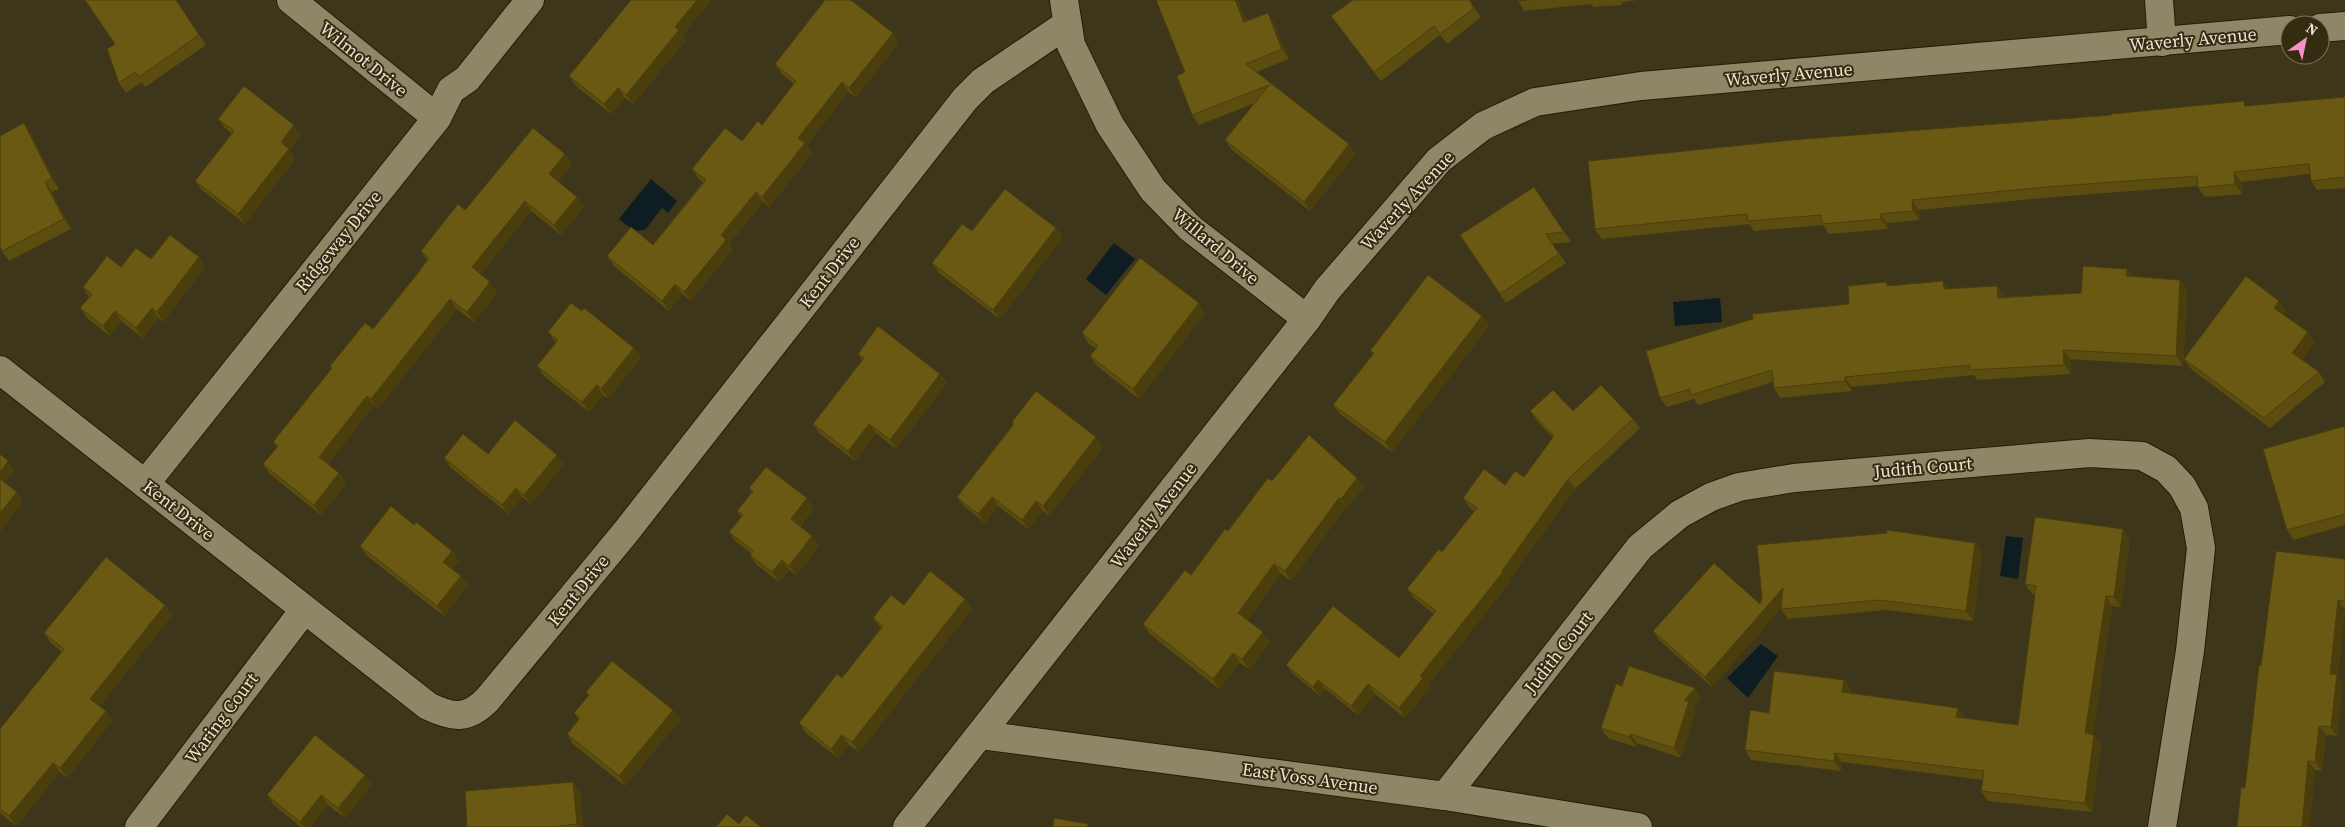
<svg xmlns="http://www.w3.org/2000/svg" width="2345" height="827" font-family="'Source Serif 4',serif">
<rect width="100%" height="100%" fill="#3e361a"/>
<g fill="#0e1d21">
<polygon points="651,179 677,201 668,213 662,208 645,230 634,231 619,219"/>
<polygon points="1114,243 1135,259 1106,295 1086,279"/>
<polygon points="1720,298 1722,322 1675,326 1673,302"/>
<polygon points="2006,536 2023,538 2018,579 2000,576"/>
<polygon points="1761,644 1778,656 1748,698 1727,678"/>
</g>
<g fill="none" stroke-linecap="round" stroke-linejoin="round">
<defs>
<g id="street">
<polyline points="291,0 437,118"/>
<polyline points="1064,0 1071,45 1110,125 1153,190 1190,228 1307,319"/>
<polyline points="2159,0 2162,42"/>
<polyline points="2320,28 2345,26"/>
<path d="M0,370L428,706C453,718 467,720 487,700L625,533L965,99L983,81L1067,24"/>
<polyline points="145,484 437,118 451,90 467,79 530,0"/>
<polyline points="981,735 1445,796 1638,827"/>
<polyline points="1445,796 1640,547 1680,514 1711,497 1739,487 1794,478 2090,453 2142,456 2166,469 2182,486 2194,508 2201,548 2190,651 2162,827"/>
<polyline points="139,827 304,610"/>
<polyline points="907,827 1307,319 1327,290 1439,160 1483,126 1535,102 1641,86 2290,30"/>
</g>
</defs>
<use href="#street" stroke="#251d02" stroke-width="30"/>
<use href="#street" stroke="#8f8668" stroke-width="28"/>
</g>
<g fill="#5b4d10">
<polygon points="176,0 206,45 145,87 142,82 126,93 119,83 115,44"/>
<polygon points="1156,0 1238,0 1247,21 1274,23 1289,59 1256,72 1356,154 1310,211 1232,150 1225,140 1255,103 1199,125 1192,115 1185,72"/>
<polygon points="1469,0 1481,17 1447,44 1440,35 1381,81 1331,16"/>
<polygon points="1518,0 1638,0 1622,2 1622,5 1594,7 1591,4 1524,11"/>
<polygon points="893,33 899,43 856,97 848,92 807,145 812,153 769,207 763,202 729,244 733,249 691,301 682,294 669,311 614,266 607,256 653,245 703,182 698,178 692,169 742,141 762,125 794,84 782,74 775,64"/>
<polygon points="683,35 686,40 633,104 625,98 611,114 576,86 569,76"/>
<polygon points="2345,97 2345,188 2317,190 2311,181 2310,174 2241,182 2242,194 2205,197 2198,188 2198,186 2053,197 1919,210 1920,220 1887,223 1888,229 1829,234 1823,225 1754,231 1749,224 1602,239 1595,229 2248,106"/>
<polygon points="218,119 301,135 289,150 295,159 245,224 202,190 195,181 232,134 225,128"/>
<polygon points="30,133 59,189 52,192 71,229 9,261 2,251"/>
<polygon points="565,154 572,164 558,181 584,206 561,235 531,211 481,274 497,292 474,322 457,309 378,409 374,405 328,464 339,473 346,483 321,515 270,474 263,464 277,447 273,442 332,369 330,366 373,329 418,273 427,260 421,251"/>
<polygon points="1534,187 1571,242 1552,244 1566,263 1506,303 1460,235"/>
<polygon points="972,231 1063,237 1000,319 939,273 932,263"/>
<polygon points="199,257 205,267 163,322 158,318 143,338 121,321 110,336 87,318 80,308 89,297 83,287 121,267 151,259"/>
<polygon points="2127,269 2133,277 2180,280 2187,289 2183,366 2070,359 2071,374 1977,380 1974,375 1852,387 1852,391 1780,398 1774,388 1773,382 1698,405 1694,399 1667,407 1660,398 1849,304 1886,282 1889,286 1949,289 1997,286 2004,295 2004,297 2081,293"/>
<polygon points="2286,310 2283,314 2308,332 2315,342 2302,359 2319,372 2325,382 2270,428 2191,369 2184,359"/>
<polygon points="1205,313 1139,399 1097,366 1090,356 1096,349 1088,343 1082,333"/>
<polygon points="1482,316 1489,326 1392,452 1340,414 1333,405 1373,354 1370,351"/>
<polygon points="548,332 634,348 641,358 608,398 603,395 589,412 544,376 537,366 556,342"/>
<polygon points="858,354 940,374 947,383 896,449 876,433 855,461 820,434 813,424 862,360"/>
<polygon points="1530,411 1573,411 1633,419 1640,428 1575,489 1509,580 1510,582 1428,685 1430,688 1405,718 1375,694 1358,715 1325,689 1320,696 1293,674 1286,665 1399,658 1434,614 1414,598 1407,589 1442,552 1474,511 1470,508 1463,498 1505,485 1524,477 1553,438 1537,421"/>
<polygon points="1012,422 1096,437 1103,447 1049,516 1043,511 1028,529 998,506 985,523 964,506 957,497 1013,424"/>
<polygon points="2345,426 2345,525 2294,540 2287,530"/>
<polygon points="488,454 564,464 531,504 522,497 509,514 451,468 444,458"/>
<polygon points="1357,478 1364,487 1347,508 1346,507 1291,581 1281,574 1247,620 1270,642 1249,669 1240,663 1219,689 1150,634 1143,624 1191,575 1272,481"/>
<polygon points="749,488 814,508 800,526 812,536 819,546 796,575 789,570 779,582 757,565 750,555 751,553 736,542 729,532 741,517 737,511 752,492"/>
<polygon points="414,525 452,551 459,561 452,569 468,585 444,616 366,555 360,546"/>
<polygon points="2130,539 2121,607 2112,606 2093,734 2094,735 2101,744 2092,812 1988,801 1981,791 1983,780 1842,762 1841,771 1751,760 1745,750 1769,713 1844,680 1851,690 1850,693 1964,717 1964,718 2018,725 2035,595 2032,594 2025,584"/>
<polygon points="1975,543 1982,553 1973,621 1887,610 1788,619 1781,609 1781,608 1712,687 1660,641 1653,631 1760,604"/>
<polygon points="2345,559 2345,610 2338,676 2343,684 2337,736 2326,735 2322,771 2315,770 2245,788 2261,666"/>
<polygon points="965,599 972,609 859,752 849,745 838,758 806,733 799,723 842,678 881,628 873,618 904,605"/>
<polygon points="165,605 172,615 99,706 106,711 112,721 67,778 60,772 16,826 0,813 0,729 62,652 51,643 44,633"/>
<polygon points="1622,686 1695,688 1701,698 1693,707 1696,711 1681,758 1637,743 1636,747 1608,738 1601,728"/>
<polygon points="586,692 673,710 680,720 625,786 573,744 567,734 579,720 574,713 589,696"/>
<polygon points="372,784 345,818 328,805 310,827 301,827 274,805 267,795"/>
<polygon points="580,791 583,827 467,827"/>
</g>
<g fill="#4a3e0d">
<polygon points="697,0 712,0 683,35 686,40 633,104 626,95 675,27"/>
<polygon points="1235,0 1238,0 1251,32 1244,22"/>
<polygon points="1268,13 1274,23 1289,59 1282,49"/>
<polygon points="893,33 899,43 856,97 849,88"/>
<polygon points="842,82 848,92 807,145 812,153 769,207 762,197 798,138"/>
<polygon points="618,88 625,98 611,114 604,104"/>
<polygon points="24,123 30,133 59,189 52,179"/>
<polygon points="294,125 301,135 289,150 295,159 245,224 238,214 281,142"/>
<polygon points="1349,144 1356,154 1310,211 1304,202"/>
<polygon points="565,154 572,164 556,183 549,174"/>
<polygon points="2234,172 2241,182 2242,194 2235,184"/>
<polygon points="45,182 52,192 71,229 64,219"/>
<polygon points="756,192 763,202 729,244 733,249 691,301 684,292 721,235"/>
<polygon points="577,197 584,206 561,235 554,225"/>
<polygon points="1912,200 1919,210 1920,220 1913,211"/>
<polygon points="525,201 531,211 479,277 472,267"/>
<polygon points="1880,214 1887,223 1888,229 1881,219"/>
<polygon points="1056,228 1063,237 1000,319 993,310"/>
<polygon points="199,257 205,267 163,322 157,312"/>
<polygon points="2127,269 2134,278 2126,276"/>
<polygon points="2180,280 2187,289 2183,366 2176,356"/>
<polygon points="1943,281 1950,290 1944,289"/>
<polygon points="490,282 497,292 474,322 467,312"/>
<polygon points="675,284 682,294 669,311 662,301"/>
<polygon points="1997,286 2004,295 2004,307 1998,298"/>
<polygon points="450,299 457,309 378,409 371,399"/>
<polygon points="2279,301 2286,310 2281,318 2274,308"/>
<polygon points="1199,303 1205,313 1139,399 1133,389"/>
<polygon points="152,308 158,318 143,338 136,328"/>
<polygon points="115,311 121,321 110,336 103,326"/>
<polygon points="1482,316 1489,326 1392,452 1385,442"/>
<polygon points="2308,332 2315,342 2299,362 2292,353"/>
<polygon points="634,348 641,358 608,398 601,389"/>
<polygon points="2063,350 2070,359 2071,374 2064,365"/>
<polygon points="940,374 947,383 896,449 890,440"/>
<polygon points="1845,377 1852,387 1852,391 1845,381"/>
<polygon points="597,385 603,395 589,412 582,402"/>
<polygon points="367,396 374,405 326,467 319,457"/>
<polygon points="869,424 876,433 855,461 848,451"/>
<polygon points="1096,437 1103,447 1049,516 1043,506"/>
<polygon points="557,455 564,464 531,504 524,495"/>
<polygon points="8,461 15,471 3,486 0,481 0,472"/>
<polygon points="339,473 346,483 321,515 314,505"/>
<polygon points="1357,478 1364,487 1347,508 1341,499"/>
<polygon points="1568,479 1575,489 1509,580 1510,582 1428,685 1430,688 1405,718 1399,708 1420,676 1502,571"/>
<polygon points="516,488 522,497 509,514 502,505"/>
<polygon points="17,492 23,502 0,532 0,513"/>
<polygon points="992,497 998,506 985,523 978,514"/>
<polygon points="807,498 814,508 797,529 791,519"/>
<polygon points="1339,498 1346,507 1291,581 1285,571"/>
<polygon points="1036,501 1043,511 1028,529 1022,520"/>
<polygon points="2123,529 2130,539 2121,607 2114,597"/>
<polygon points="812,536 819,546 796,575 789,566"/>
<polygon points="1975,543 1982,553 1973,621 1966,611"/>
<polygon points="452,551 459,561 450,572 443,562"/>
<polygon points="782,560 789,570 779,582 772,572"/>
<polygon points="1274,564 1281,574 1245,622 1238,613"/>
<polygon points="461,576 468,585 444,616 437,606"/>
<polygon points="1783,588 1790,598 1712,687 1705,677"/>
<polygon points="2106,596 2112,606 2092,743 2085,733"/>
<polygon points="965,599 972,609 859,752 852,742"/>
<polygon points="2338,600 2345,610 2338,676 2343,684 2337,736 2331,727 2330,674"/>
<polygon points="165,605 172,615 97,708 90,699"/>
<polygon points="1263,632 1270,642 1249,669 1242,659"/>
<polygon points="1233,653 1240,663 1219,689 1213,679"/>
<polygon points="1318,680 1325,689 1320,696 1313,687"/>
<polygon points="1844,680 1851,690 1849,702 1842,692"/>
<polygon points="1368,684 1375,694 1358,715 1351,706"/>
<polygon points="1695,688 1701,698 1693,707 1696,711 1681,758 1674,748 1684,701"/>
<polygon points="1958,708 1964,717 1963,727 1956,717"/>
<polygon points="673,710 680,720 625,786 619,776"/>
<polygon points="106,711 112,721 67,778 60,768"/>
<polygon points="2319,726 2326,735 2322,771 2315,762"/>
<polygon points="1630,734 1637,743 1636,747 1629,737"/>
<polygon points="842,735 849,745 838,758 831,749"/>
<polygon points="2094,735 2101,744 2092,812 2085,803"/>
<polygon points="1835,753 1842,762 1841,771 1834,761"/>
<polygon points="2308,761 2315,770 2310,827 2302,827"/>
<polygon points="53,763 60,772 16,826 9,816"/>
<polygon points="365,775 372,784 345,818 338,808"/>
<polygon points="573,782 580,791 583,827 579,827 577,824"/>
<polygon points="321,795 328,805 310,827 304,827 300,822"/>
</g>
<g fill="#6a5913" stroke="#4a3e0d">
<polygon points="85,0 176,0 199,35 139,77 135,72 119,83 107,49 115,44"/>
<polygon points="631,0 697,0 675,27 679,30 626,95 618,88 604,104 569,76"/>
<polygon points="825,0 851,0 893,33 849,88 842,82 798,138 805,143 762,197 756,192 721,235 726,240 684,292 675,284 662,301 607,256 631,227 653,245 706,180 692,169 725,128 742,141 758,121 762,125 796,81 775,64"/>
<polygon points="1156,0 1235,0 1244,22 1268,13 1282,49 1246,64 1349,144 1304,202 1225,140 1269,85 1192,115 1177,76 1185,72"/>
<polygon points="1353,0 1469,0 1474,8 1440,34 1434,26 1374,72 1331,16"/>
<polygon points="1518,0 1530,0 1518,1"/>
<polygon points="244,86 294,125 281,142 289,149 238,214 195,181 234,131 218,119"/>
<polygon points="2345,97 2345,177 2311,181 2309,164 2234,172 2235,184 2198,188 2197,176 2046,187 1912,200 1913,211 1880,214 1881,219 1822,224 1821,215 1748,221 1747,214 1595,229 1588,161 1792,140 2111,115 2111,114 2244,101 2245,106"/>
<polygon points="24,123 52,179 45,182 64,219 2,251 0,247 0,136"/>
<polygon points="533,128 565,154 549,174 577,197 554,225 525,201 472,267 490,282 467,312 450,299 371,399 367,396 319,457 339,473 314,505 263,464 278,446 273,442 332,368 330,366 365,323 373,329 418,273 429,258 421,251 458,204 465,210"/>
<polygon points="1534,187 1564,232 1546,234 1559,254 1500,294 1460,235"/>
<polygon points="1005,189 1056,228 993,310 932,263 962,224 972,231"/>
<polygon points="170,235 199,257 157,312 152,308 136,328 115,311 103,326 80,308 92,294 83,287 107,256 121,267 136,248 151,259"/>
<polygon points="1140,258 1199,303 1133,389 1090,356 1098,346 1082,333"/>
<polygon points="2083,266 2127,269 2126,276 2180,280 2176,356 2063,350 2064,365 1970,370 1970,365 1845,377 1845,381 1774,388 1772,370 1691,395 1690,389 1660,398 1646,351 1753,319 1752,314 1849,304 1848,286 1886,282 1887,286 1943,281 1944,289 1997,286 1998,298 2081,293"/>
<polygon points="1428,275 1482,316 1385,442 1333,405 1374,353 1370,351"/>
<polygon points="2246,276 2279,301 2274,308 2308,332 2292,353 2319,372 2264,418 2184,359"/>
<polygon points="571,303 582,311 584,308 634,348 601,389 597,385 582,402 537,366 558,340 548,332"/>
<polygon points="878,326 940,374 890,440 869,424 848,451 813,424 864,358 858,354"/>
<polygon points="1601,385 1633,419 1568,479 1502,571 1503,572 1420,676 1423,678 1399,708 1368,684 1351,706 1318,680 1313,687 1286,665 1333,606 1399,658 1436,611 1407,589 1439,549 1442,552 1477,508 1463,498 1484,469 1505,485 1515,471 1524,477 1554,436 1530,411 1553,390 1573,411"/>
<polygon points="1036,391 1096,437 1043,506 1036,501 1022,520 992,497 978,514 957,497 1014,424 1012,422"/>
<polygon points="515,420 557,455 524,495 516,488 502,505 444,458 463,434 488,454"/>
<polygon points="2345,426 2345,514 2287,530 2263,449"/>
<polygon points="1309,435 1357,478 1341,499 1339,498 1285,571 1274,564 1238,613 1263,632 1242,659 1233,653 1213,679 1143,624 1185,570 1191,575 1225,529 1228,531 1268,478 1272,481"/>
<polygon points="0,454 8,461 0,472"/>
<polygon points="766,467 807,498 791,519 812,536 789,566 782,560 772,572 750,555 753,551 729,532 743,515 737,511 753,491 749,488"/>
<polygon points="0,479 17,492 0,513"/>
<polygon points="391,506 414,525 416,522 452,551 443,562 461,576 437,606 360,546"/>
<polygon points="2035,517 2123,529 2114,597 2106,596 2085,733 2094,735 2085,803 1981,791 1984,771 1835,753 1834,761 1745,750 1750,710 1769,713 1774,671 1844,680 1842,692 1958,708 1956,717 2018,725 2036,586 2025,584"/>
<polygon points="1887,530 1975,543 1966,611 1880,600 1781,609 1783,588 1705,677 1653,631 1714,563 1760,604 1762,598 1757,545 1887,533"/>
<polygon points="2276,551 2345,559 2345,601 2338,600 2330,674 2337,674 2331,727 2319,726 2315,762 2308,761 2302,827 2237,827 2241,788 2245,788 2259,665 2261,666"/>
<polygon points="106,557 165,605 90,699 106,711 60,768 53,763 9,816 0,809 0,729 64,649 44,633"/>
<polygon points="930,571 965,599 852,742 842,735 831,749 799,723 837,674 842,678 883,626 873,618 891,595 904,605"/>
<polygon points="612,661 673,710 619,776 567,734 580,718 574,713 589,695 586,692"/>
<polygon points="1629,666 1695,688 1684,701 1689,701 1674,748 1630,734 1629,737 1601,728 1616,684 1622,686"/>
<polygon points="315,735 365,775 338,808 321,795 300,822 267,795"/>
<polygon points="573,782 577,824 559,826 559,827 467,827 465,791"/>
<polygon points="727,814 739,824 746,815 761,827 716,827"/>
<polygon points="1054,818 1088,824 1088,827 1053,827"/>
</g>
<g text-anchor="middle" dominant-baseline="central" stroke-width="4" stroke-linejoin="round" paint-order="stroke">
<g font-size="18" fill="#e8e3d3" stroke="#342c10">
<text transform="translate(2193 39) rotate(-5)">Waverly Avenue</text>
<text transform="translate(364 59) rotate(39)">Wilmot Drive</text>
<text transform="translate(1789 74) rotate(-5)">Waverly Avenue</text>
<text transform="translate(1407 200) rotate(-47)">Waverly Avenue</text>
<text transform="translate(338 241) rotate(-51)">Ridgeway Drive</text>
<text transform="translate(1216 246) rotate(40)">Willard Drive</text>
<text transform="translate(829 272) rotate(-52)">Kent Drive</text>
<text transform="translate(1923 467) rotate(-5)">Judith Court</text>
<text transform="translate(179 510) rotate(38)">Kent Drive</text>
<text transform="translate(1153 515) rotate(-52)">Waverly Avenue</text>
<text transform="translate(578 590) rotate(-51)">Kent Drive</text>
<text transform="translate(1558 652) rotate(-52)">Judith Court</text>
<text transform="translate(221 718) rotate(-53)">Waring Court</text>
<text transform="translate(1310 778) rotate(8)">East Voss Avenue</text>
</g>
</g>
<g transform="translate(2305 40) rotate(33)"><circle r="24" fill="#342c10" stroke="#7c755e"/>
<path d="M0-4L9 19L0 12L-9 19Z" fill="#f98fc9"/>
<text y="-8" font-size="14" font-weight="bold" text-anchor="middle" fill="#e8e3d3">N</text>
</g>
</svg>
